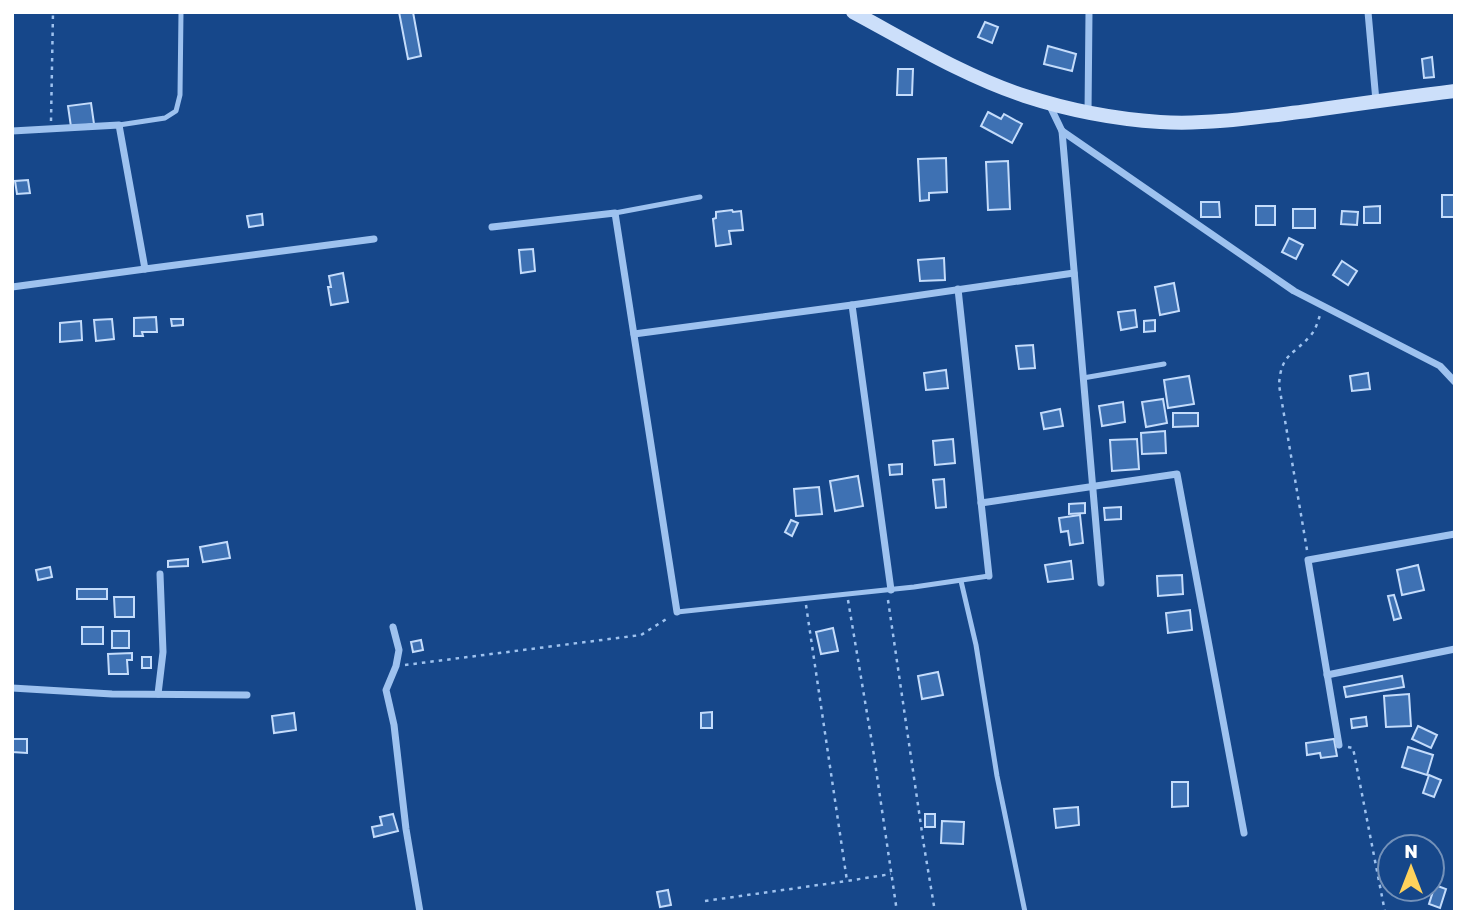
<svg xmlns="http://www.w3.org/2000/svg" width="1467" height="924" font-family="Rubik,sans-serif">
<rect width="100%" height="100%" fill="#16478a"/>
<g fill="#3e71b3" stroke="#c4dcfb" stroke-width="2">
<polygon points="399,12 413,12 421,56 408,59"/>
<polygon points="985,22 998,27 992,43 978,37"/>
<polygon points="1048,46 1076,54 1072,71 1044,64"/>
<polygon points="1432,57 1434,77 1424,78 1422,59"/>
<polygon points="898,69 913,69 912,95 897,95"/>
<polygon points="91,103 94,124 71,127 68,106"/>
<polygon points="988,112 1001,119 1004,114 1022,124 1012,143 981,126"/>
<polygon points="946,158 947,192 929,193 929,200 920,201 918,159"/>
<polygon points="1008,161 1010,209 988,210 986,162"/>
<polygon points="28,180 30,193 17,194 15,181"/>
<rect x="1442" y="195" width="13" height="22"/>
<polygon points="1201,202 1219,202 1220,217 1201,217"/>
<rect x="1256" y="206" width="19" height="19"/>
<polygon points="1380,206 1380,223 1364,223 1364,207"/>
<rect x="1293" y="209" width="22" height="19"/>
<polygon points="732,210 733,212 741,211 743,230 729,231 731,244 716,246 713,219 716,218 716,212"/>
<polygon points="1342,211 1358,212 1357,225 1341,224"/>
<polygon points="262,214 263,225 249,227 247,216"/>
<polygon points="1289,238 1303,245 1296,259 1282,252"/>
<polygon points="533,249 535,271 521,273 519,250"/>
<polygon points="944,258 945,280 920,281 918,260"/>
<polygon points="1342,261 1357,271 1348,285 1333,275"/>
<polygon points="343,273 348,302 331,305 328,287 331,287 329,276"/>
<polygon points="1174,283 1179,311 1160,315 1155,287"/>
<polygon points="1135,310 1137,327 1121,330 1118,312"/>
<polygon points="156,317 157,332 142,332 143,336 134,336 134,318"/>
<polygon points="112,319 114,339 96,341 94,320"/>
<polygon points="171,319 183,319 183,325 172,326"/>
<polygon points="1155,320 1155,331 1144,332 1144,321"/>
<polygon points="81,321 82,340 60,342 60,323"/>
<polygon points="1033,345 1035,368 1019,369 1016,346"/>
<polygon points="946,370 948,388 926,390 924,373"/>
<polygon points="1368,373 1370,389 1352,391 1350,376"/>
<polygon points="1189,376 1194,404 1168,408 1164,380"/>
<polygon points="1163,399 1167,423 1146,427 1142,402"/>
<polygon points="1123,402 1125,422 1102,426 1099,406"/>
<polygon points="1060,409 1063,426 1044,429 1041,413"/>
<polygon points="1173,413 1198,413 1198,426 1173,427"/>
<polygon points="1165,431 1166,453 1142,454 1141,433"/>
<polygon points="953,439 955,463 935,465 933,441"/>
<polygon points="1137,439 1139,469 1112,471 1110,440"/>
<polygon points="902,464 902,474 890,475 889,465"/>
<polygon points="858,476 863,506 835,511 830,481"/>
<polygon points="944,479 946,507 936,508 933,480"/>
<polygon points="819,487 822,514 796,516 794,489"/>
<polygon points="1085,503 1085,513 1069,514 1069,504"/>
<polygon points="1121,507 1121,519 1105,520 1104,508"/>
<polygon points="1080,515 1083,543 1070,545 1068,531 1061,532 1059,518"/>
<polygon points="791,520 798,523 792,536 785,532"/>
<polygon points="227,542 230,558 203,562 200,547"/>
<polygon points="188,559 188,566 168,567 168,561"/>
<polygon points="1071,561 1073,579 1048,582 1045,565"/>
<polygon points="1418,565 1424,590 1402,595 1397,570"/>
<polygon points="50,567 52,577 38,580 36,570"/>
<polygon points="1182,575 1183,594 1158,596 1157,576"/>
<rect x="77" y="589" width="30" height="10"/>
<polygon points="1394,595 1401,618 1394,620 1388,596"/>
<polygon points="114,597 134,597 134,617 115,617"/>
<polygon points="1190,610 1192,630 1168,633 1166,613"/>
<rect x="82" y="627" width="21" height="17"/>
<polygon points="833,628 838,651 821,654 816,632"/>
<rect x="112" y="631" width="17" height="17"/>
<polygon points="421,640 423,650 413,652 411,642"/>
<polygon points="132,653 132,660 127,660 128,674 109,674 108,654"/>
<rect x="142" y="657" width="9" height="11"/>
<polygon points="938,672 943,695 922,699 918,676"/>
<polygon points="1402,676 1404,687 1346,697 1344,687"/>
<polygon points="1409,694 1411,726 1386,727 1384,696"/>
<polygon points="712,712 712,728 701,728 701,713"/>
<polygon points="294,713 296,730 274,733 272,716"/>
<polygon points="1366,717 1367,726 1352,728 1351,719"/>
<polygon points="1418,726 1437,735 1431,748 1412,739"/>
<polygon points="12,739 27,739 27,753 12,752"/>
<polygon points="1334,739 1337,756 1321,758 1320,753 1307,755 1306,743"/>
<polygon points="1408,747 1433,755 1427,775 1402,767"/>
<polygon points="1429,775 1441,780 1434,797 1423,793"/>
<polygon points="1172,782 1188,782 1188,806 1172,807"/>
<polygon points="1078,807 1079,825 1056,828 1054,809"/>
<polygon points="393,814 398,831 374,837 372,827 382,825 380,817"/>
<rect x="925" y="814" width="10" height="13"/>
<polygon points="942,821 964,822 963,844 941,843"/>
<polygon points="1435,885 1446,889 1440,908 1429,904"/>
<polygon points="668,890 671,905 660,907 657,892"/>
</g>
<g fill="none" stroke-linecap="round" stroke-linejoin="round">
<g stroke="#9ec2ef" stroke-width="2.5" stroke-dasharray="3.5 5" stroke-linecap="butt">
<polyline points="51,121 53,12"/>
<path d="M1307,550L1279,385C1281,353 1293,356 1311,335C1316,329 1318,321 1320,315"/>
<polyline points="848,600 873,749 897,912"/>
<polyline points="888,600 924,846 935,912"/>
<polyline points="806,605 847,881 891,874"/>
<polyline points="405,665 641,635 668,618"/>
<polyline points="1348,747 1353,748 1385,912"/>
<polyline points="705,901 847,881"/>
</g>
<g stroke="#9ec2ef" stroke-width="5">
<polyline points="119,125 165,118 176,111 180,95 181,12"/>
<polyline points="615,213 700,197"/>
<polyline points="1083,378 1164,364"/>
<polyline points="961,581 976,645 997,776 1025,912"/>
<polyline points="677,612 914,587 989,576"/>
</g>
<g stroke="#9ec2ef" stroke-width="7">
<polyline points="1368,12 1376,101"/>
<polyline points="1049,104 1062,131 1294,291 1440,366 1455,382"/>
<polyline points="1088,113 1089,12"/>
<polyline points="12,131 119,125 145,269 374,239"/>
<polyline points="1062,131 1101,583"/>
<polyline points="492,227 615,213 677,612"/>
<polyline points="12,287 145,269"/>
<polyline points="958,289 989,576"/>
<polyline points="852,305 891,590"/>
<polyline points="634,334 852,305 1074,273"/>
<polyline points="981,503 1177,474 1244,833"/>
<polyline points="393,627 399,650 396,666 386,690 394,725 406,829 420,912"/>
<polyline points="1327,675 1455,649"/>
<polyline points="12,688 112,694 247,695"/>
<polyline points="158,694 163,652 160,574"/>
<polyline points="1339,745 1308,560 1455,534"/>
</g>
<path stroke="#ccdffa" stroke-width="14" d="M853,12C909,42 964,76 1025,96C1068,110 1114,119 1160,122C1209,125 1259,117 1308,111C1357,104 1406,97 1455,91"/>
</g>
<rect width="1467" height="924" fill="none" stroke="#ffffff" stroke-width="28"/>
<g transform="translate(1411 868)"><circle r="33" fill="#16478a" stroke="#7391b9" stroke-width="2"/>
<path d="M0-5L12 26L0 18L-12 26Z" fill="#ffd25c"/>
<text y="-10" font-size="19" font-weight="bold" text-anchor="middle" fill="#ffffff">N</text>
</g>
</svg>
